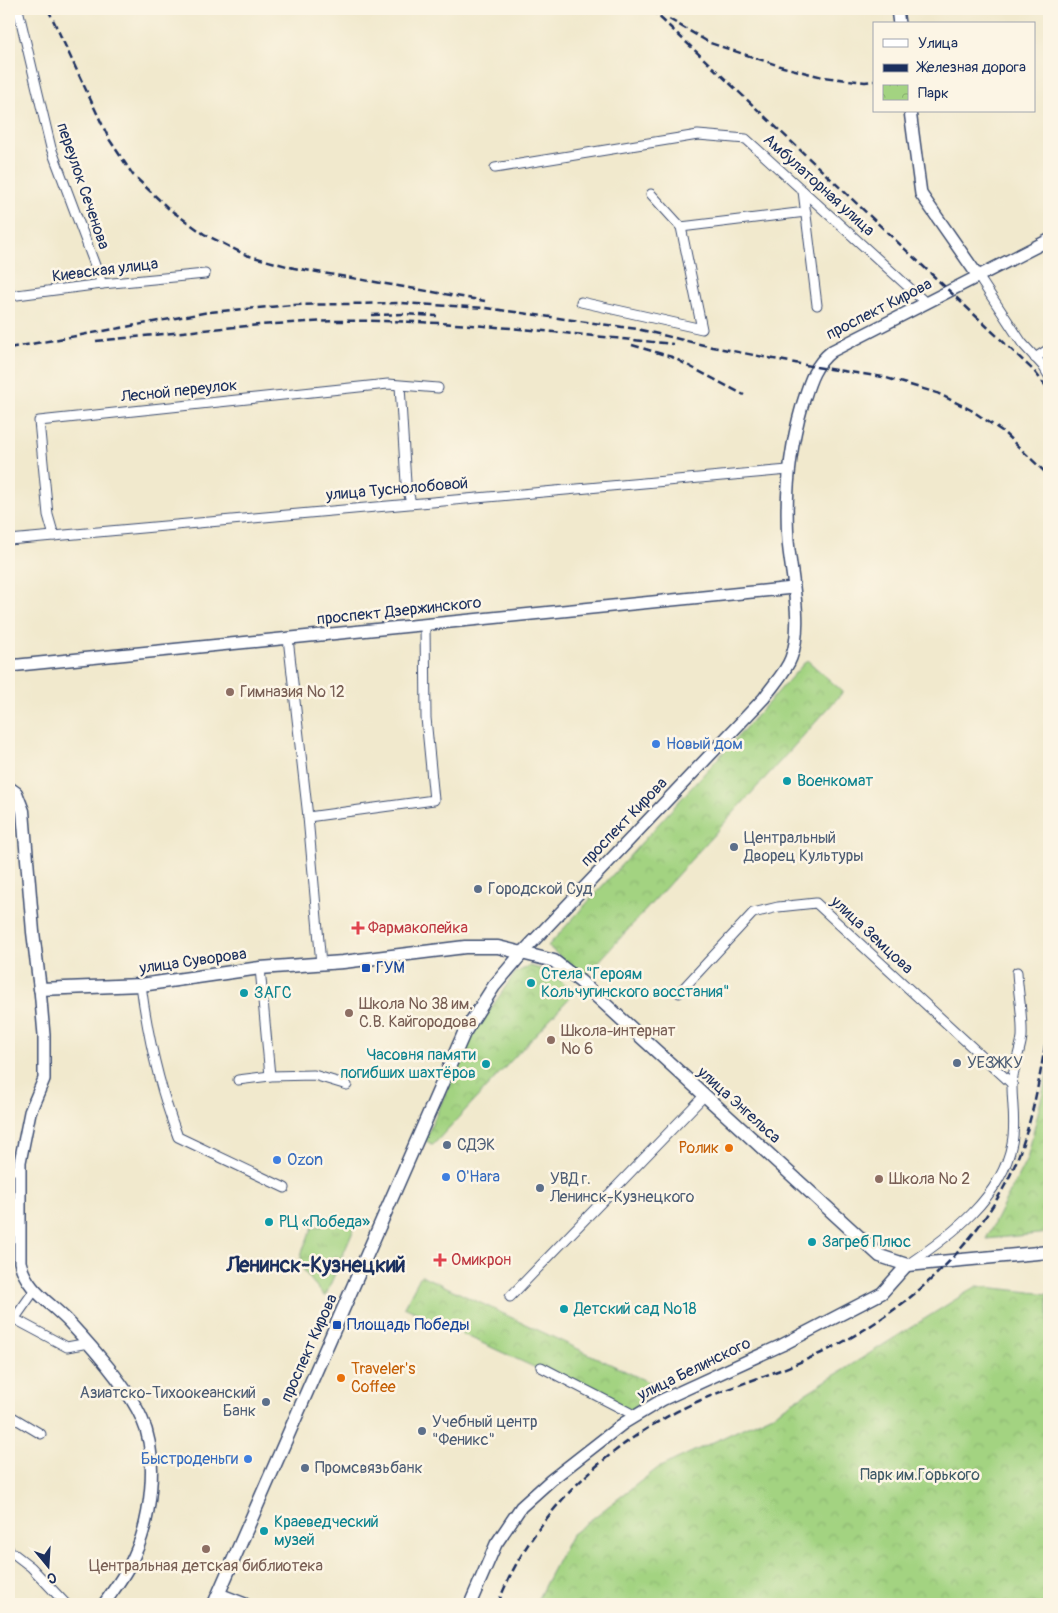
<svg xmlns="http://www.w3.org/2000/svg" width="1058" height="1613" font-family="Pangolin,sans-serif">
<defs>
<pattern id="grass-tufts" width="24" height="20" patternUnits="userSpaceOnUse" patternTransform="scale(1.25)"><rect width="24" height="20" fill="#a3d381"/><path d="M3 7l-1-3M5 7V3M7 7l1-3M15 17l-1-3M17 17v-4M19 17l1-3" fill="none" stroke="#8cb572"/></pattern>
<pattern id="park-crowns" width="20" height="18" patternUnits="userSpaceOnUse" patternTransform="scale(1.25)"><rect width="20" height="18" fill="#a3d381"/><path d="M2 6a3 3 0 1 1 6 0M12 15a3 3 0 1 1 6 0" fill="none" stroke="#8cb572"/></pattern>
</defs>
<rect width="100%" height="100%" fill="#fcf5e5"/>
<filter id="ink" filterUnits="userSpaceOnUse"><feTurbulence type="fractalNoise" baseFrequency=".02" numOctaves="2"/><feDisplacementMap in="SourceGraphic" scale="10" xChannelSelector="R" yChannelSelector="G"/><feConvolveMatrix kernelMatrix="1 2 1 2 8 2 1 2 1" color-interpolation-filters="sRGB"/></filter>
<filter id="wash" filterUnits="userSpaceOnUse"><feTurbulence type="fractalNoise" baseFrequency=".0096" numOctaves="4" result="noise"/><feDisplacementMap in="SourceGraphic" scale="20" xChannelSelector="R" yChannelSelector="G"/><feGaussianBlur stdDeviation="1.12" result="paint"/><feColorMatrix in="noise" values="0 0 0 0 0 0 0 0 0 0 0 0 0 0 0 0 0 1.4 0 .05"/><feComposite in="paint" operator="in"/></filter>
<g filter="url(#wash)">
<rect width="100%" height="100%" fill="#f1e9cd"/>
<path fill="url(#grass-tufts)" stroke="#5f8170" d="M357,1222L325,1297C298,1263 293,1268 313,1227Z"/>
<g fill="url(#park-crowns)" stroke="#5f8170">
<polygon points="807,660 843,692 584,978 548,946"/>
<polygon points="530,966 551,972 574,993 433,1145 425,1140 468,1042 515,973"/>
<polygon points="1049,1066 1049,1233 986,1239 1027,1159"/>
<polygon points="421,1275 659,1387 629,1411 404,1307"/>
<polygon points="977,1286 1048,1294 1049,1604 535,1604 571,1535 658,1468 773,1414"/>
</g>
</g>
<g filter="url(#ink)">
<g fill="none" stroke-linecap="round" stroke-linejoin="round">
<defs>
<g id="street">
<polyline points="18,9 51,148 102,284"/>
<polyline points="495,168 698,135 746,139 926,303"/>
<polyline points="803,191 817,305"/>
<polyline points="651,194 681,227 806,212"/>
<polyline points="978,276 1022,343 1043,366 1049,376"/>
<polyline points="9,296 102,284 205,274"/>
<polyline points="581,302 702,329 681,227"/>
<polyline points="1035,358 1049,349"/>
<polyline points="400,386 406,483 411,503"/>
<polyline points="54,536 48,515 39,421 388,384 438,388"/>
<polyline points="9,540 788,470"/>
<polyline points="288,638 308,817 321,964"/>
<polyline points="308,817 434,800 426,718 425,625"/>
<polyline points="260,968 270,1076"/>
<path d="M141,985C148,1038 159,1087 178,1137L285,1188"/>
<polyline points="679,993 753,913 778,907 816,903 1012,1084"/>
<polyline points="238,1080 270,1076 314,1075 347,1085"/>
<polyline points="9,1170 20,1170"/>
<path d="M907,1265C950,1236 1002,1198 1012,1143C1016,1124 1012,1105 1012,1086C1012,1070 1020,1053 1022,1037C1023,1016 1018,993 1017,972"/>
<polyline points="510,1297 704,1096"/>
<polyline points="9,1316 67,1347 88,1343"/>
<polyline points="9,1324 15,1318 34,1291"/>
<polyline points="541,1367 636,1416"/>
<polyline points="9,1415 41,1434"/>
<polyline points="9,1550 31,1567 66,1604"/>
</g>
<g id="secondary">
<polyline points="897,9 899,24"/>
<polyline points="910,111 921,194 978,276"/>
<polyline points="9,666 793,588"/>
<path d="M523,952L764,698C772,686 786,672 791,658C804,625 791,575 788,541C785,494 789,451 802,406C809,384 813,366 832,351L1049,240"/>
<path d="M40,989L44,1035V1079L30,1112L20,1162V1262C26,1290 50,1302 69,1322C93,1348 128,1387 142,1419C159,1456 151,1520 134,1556C127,1573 114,1589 104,1604"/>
<polyline points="219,1594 245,1604"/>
<polyline points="470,1604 496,1544 521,1507 551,1480 624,1423 662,1400 782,1345 882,1293 907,1265"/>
</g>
<g id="primary">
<polyline points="9,788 16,793 23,811 33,932 40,989 141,985 260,968 343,962 465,947 498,947 554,961 581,982 880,1256 907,1265 1049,1252"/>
<polyline points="214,1604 464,1033 494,986 523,952"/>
</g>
</defs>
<use href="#street" stroke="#3b4b6f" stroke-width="11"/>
<use href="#secondary" stroke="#3b4b6f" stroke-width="14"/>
<use href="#primary" stroke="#3b4b6f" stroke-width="15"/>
<use href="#street" stroke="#fff" stroke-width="9"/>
<use href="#secondary" stroke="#fff" stroke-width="11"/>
<use href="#primary" stroke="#fff" stroke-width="12"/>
<g stroke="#1b2f5e" stroke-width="2.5" stroke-dasharray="8 4" stroke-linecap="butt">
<polyline points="48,9 109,139 133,175 169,209 204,234 246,255 294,268 485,301"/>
<polyline points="651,9 1034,371 1049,390"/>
<polyline points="669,19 710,43 783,67 823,77 865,82 874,81"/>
<polyline points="372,315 406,314 437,316"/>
<path d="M96,341C176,333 256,323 337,321C449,319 561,333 673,344"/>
<polyline points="632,345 672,357 744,395"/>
<polyline points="9,348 209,312 293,305 400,303 486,308 637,329 712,347 816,367 883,377 937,393 971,410 1002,431 1049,476"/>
<path d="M498,1604C531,1514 613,1438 701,1400C747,1380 798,1367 843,1342C910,1305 966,1255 1004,1187C1031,1139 1041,1073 1049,1019"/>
</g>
</g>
</g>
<g fill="#8d6e63" stroke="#fcf5e5" stroke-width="2">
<circle cx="230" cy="692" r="5"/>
<circle cx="349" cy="1013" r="5"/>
<circle cx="551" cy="1040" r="5"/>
<circle cx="879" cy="1179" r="5"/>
<circle cx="206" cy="1549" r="5"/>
</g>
<g fill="#3f7fe0" stroke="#fcf5e5" stroke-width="2">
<circle cx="656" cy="744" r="5"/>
<circle cx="277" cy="1160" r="5"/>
<circle cx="446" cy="1177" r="5"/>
<circle cx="248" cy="1459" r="5"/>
</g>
<g fill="#0f9aa8" stroke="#fcf5e5" stroke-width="2">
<circle cx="787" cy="781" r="5"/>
<circle cx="531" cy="983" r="5"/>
<circle cx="244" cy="993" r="5"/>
<circle cx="486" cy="1064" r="5"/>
<circle cx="269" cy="1222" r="5"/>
<circle cx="812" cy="1242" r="5"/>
<circle cx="564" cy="1309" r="5"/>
<circle cx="264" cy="1531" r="5"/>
</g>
<g fill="#5c6f8a" stroke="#fcf5e5" stroke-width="2">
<circle cx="734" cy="847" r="5"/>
<circle cx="478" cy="889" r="5"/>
<circle cx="957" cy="1063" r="5"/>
<circle cx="447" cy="1145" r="5"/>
<circle cx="540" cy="1188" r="5"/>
<circle cx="266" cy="1402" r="5"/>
<circle cx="422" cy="1431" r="5"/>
<circle cx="305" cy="1468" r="5"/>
</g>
<g fill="#e0444e" stroke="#fcf5e5" stroke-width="2">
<path d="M355.5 920.5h5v5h5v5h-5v5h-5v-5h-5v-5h5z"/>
<path d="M437.5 1252.5h5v5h5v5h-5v5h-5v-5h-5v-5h5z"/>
</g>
<g fill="#1a4fb4" stroke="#fcf5e5" stroke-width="2">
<rect x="361" y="963" width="10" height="10" rx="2.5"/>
<rect x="332" y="1320" width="10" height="10" rx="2.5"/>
</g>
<g fill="#e8710a" stroke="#fcf5e5" stroke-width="2">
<circle cx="729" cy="1148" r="5"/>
<circle cx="341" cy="1378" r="5"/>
</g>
<g text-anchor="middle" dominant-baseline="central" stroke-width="5" stroke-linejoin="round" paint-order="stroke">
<g font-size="16" fill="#1b2f5e" stroke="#fcf5e5">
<text transform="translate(819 185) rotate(42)">Амбулаторная улица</text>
<text transform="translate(83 186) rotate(71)">переулок Сеченова</text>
<text transform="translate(105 270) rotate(-7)">Киевская улица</text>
<text transform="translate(879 309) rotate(-27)">проспект Кирова</text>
<text transform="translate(179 391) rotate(-6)">Лесной переулок</text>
<text transform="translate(397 489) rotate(-5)">улица Туснолобовой</text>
<text transform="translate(399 611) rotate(-6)">проспект Дзержинского</text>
<text transform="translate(624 822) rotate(-46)">проспект Кирова</text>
<text transform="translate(872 935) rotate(43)">улица Земцова</text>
<text transform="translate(193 961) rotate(-8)">улица Суворова</text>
<text transform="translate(739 1105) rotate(42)">улица Энгельса</text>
<text transform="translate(309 1348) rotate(-66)">проспект Кирова</text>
<text transform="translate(694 1369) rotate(-26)">улица Белинского</text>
</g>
<g font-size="16" fill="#785e54" stroke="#fcf5e5" text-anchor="start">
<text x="240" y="692">Гимназия № 12</text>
<text x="359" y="1004">Школа № 38 им.<tspan x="359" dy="18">С.В. Кайгородова</tspan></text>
<text x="561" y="1031">Школа-интернат<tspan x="561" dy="18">№ 6</tspan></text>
<text x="889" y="1179">Школа № 2</text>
<text x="206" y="1566" text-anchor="middle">Центральная детская библиотека</text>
</g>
<g font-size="16" fill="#366cbe" stroke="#fcf5e5" text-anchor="start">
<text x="666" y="744">Новый дом</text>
<text x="287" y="1160">Ozon</text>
<text x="456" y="1177">O'Hara</text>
<text x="238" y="1459" text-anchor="end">Быстроденьги</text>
</g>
<g font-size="16" fill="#0d838f" stroke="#fcf5e5" text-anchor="start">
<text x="797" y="781">Военкомат</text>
<text x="541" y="974">Стела "Героям<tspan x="541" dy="18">Кольчугинского восстания"</tspan></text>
<text x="254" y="993">ЗАГС</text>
<text x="476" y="1055" text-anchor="end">Часовня памяти<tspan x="476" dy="18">погибших шахтёров</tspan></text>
<text x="279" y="1222">РЦ «Победа»</text>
<text x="822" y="1242">Загреб Плюс</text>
<text x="574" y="1309">Детский сад №18</text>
<text x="274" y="1522">Краеведческий<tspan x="274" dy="18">музей</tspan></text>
</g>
<g font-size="16" fill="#4e5e75" stroke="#fcf5e5" text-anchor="start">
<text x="744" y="838">Центральный<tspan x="744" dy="18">Дворец Культуры</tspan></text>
<text x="488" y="889">Городской Суд</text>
<text x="967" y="1063">УЕЗЖКУ</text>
<text x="457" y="1145">СДЭК</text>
<text x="550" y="1179">УВД г.<tspan x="550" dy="18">Ленинск-Кузнецкого</tspan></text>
<text x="256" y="1393" text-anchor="end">Азиатско-Тихоокеанский<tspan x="256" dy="18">Банк</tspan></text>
<text x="432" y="1422">Учебный центр<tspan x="432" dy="18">"Феникс"</tspan></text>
<text x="315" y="1468">Промсвязьбанк</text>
</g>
<g font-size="16" fill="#be3a42" stroke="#fcf5e5" text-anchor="start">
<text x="368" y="928">Фармакопейка</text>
<text x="451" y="1260">Омикрон</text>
</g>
<g font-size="16" fill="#164399" stroke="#fcf5e5" text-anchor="start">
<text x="376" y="968">ГУМ</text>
<text x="347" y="1325">Площадь Победы</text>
</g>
<g font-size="16" fill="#c56008" stroke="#fcf5e5" text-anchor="end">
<text x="719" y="1148">Ролик</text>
<text x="351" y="1369" text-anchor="start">Traveler's<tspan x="351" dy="18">Coffee</tspan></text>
</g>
<g font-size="16" fill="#3d5867" stroke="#fcf5e5">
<text x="920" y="1475">Парк им.Горького</text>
</g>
<g font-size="21" font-weight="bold" fill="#1b2f5e" stroke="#fcf5e5">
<text x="316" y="1265">Ленинск-Кузнецкий</text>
</g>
</g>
<rect width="1058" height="1613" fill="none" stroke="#fcf5e5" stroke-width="30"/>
<rect x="873" y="22" width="162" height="90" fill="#fcf5e5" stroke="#a2a6af"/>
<rect x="883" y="39" width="25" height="8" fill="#ffffff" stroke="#a2a6af"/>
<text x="918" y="48" font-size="15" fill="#1b2f5e">Улица</text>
<rect x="883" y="64" width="25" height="8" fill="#1b2f5e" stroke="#a2a6af"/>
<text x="918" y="72" font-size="15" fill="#1b2f5e">Железная дорога</text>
<rect x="883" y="85" width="25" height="15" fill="url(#park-crowns)" stroke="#a2a6af"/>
<text x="918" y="98" font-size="15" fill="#1b2f5e">Парк</text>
<g transform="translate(48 1566) rotate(162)" stroke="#fcf5e5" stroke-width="4" paint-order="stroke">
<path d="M0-4L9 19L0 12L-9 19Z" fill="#1b2f5e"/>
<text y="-8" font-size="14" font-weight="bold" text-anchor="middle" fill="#1b2f5e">С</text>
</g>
</svg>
